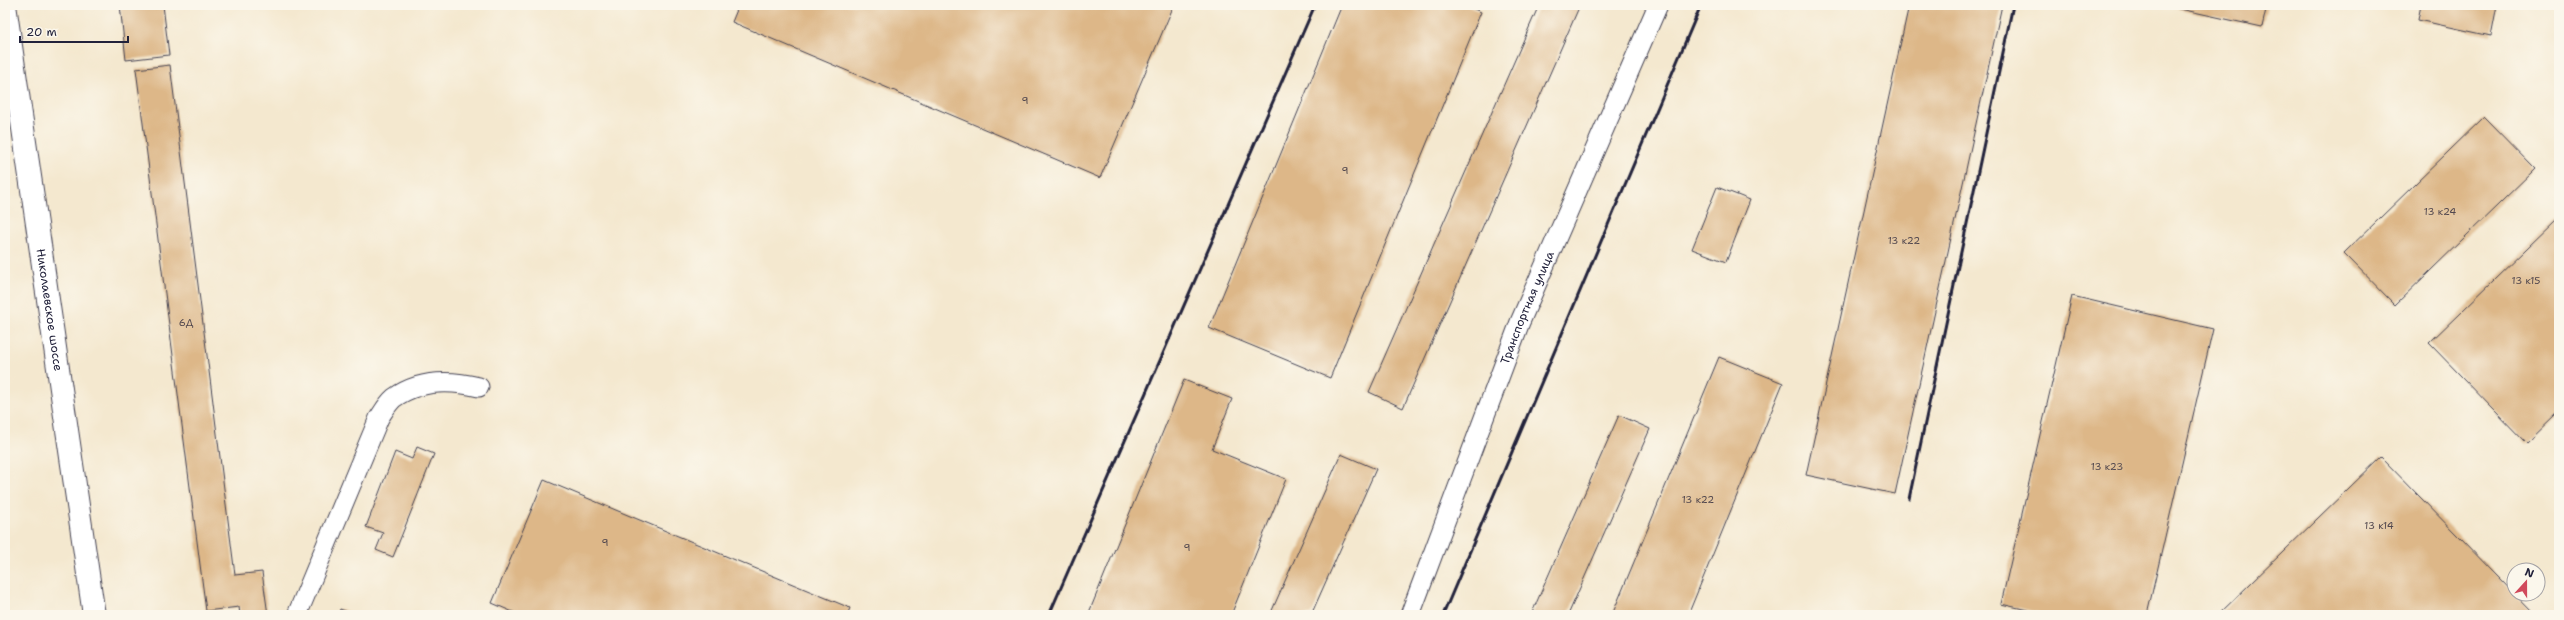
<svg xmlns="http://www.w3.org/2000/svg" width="2564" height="620" font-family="'Shantell Sans',sans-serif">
<rect width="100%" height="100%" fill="#fbf7ec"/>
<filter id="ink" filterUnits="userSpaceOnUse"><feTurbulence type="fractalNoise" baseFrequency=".025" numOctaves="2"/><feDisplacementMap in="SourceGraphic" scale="8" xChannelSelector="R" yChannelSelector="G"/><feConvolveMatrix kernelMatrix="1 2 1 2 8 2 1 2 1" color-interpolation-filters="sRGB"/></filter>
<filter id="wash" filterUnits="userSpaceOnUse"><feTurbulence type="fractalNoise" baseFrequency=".012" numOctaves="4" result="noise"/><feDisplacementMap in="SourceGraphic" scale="16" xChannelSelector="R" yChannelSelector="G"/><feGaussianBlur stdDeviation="0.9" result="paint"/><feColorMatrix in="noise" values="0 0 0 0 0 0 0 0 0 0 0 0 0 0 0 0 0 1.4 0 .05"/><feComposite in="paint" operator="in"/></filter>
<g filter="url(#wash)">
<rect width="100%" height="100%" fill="#f4e8cf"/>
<g id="blocks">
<g fill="#ddb788">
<polygon points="120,5 163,5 169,55 126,60"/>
<polygon points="739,5 1174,5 1100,178 732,22"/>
<polygon points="1342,5 1465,5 1481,12 1330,378 1209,328"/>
<polygon points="1539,5 1580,5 1403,408 1369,392"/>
<polygon points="1909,5 2002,5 1895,494 1806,475"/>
<polygon points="2162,5 2267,5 2262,27"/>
<polygon points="2421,5 2497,5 2491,36 2418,20"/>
<polygon points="170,65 235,575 262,572 268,615 240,615 239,607 206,611 136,69"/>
<polygon points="2484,117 2535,169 2395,305 2344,253"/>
<polygon points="1717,187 1750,200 1726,262 1692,249"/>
<polygon points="2559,217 2559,413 2527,444 2429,343"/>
<polygon points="2072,296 2213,329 2147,615 2050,615 2001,604"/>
<polygon points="1719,357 1783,383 1688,615 1612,615"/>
<polygon points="1184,380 1232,399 1212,449 1286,479 1231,615 1088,615"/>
<polygon points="1619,415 1650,429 1568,615 1531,615"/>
<polygon points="417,447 434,454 393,557 376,550 383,533 366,527 395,452 412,459"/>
<polygon points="1341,454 1376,469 1311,615 1270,615"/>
<polygon points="2381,457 2535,615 2218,615"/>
<polygon points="544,480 850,608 847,615 520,615 492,603"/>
<polygon points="340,609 356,615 338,615"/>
</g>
</g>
</g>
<g filter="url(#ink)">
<use href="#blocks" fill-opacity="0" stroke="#424051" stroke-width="1"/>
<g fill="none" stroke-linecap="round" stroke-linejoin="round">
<defs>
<g id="lane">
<path d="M297,615L379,418C383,412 388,403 394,398C419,380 450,380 479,387"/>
<path id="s1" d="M1410,615L1520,322L1658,5"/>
</g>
<g id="primary">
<path id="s2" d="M5,5L94,615"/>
</g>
</defs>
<use href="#lane" stroke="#424051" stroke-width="21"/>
<use href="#primary" stroke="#424051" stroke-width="24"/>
<use href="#lane" stroke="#fff" stroke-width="19"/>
<use href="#primary" stroke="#fff" stroke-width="22"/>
<g stroke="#22223b" stroke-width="3">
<polyline points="1909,499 2013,5"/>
<polyline points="1049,615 1315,5"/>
<polyline points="1443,615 1701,5"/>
</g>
</g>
</g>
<g text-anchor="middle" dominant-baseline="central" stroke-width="3" stroke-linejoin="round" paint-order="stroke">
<g font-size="10" fill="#51474e">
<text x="1025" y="100">9</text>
<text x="1345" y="170">9</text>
<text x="2440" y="211">13 к24</text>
<text x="1904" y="240">13 к22</text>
<text x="2526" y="280">13 к15</text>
<text x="186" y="322">6Д</text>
<text x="2107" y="466">13 к23</text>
<text x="1698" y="499">13 к22</text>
<text x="2379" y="525">13 к14</text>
<text x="605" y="542">9</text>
<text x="1187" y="547">9</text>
</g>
<g font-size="12" fill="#22223b" stroke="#fbf7ec">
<text stroke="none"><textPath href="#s1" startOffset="329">Транспортная улица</textPath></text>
<text stroke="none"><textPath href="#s2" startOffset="308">Николаевское шоссе</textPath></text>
</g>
</g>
<rect width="2564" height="620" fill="none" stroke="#fbf7ec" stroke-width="20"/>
<g transform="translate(2526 582) rotate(21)"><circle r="19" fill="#fbf7ec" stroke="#a4a2a5"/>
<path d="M0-3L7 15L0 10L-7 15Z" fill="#d1495b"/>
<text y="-6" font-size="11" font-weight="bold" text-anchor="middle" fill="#22223b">N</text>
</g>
<path d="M20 36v6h108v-6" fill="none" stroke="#22223b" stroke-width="2"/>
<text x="26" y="36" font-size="12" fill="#22223b" stroke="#fbf7ec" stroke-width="3" paint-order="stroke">20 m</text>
</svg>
